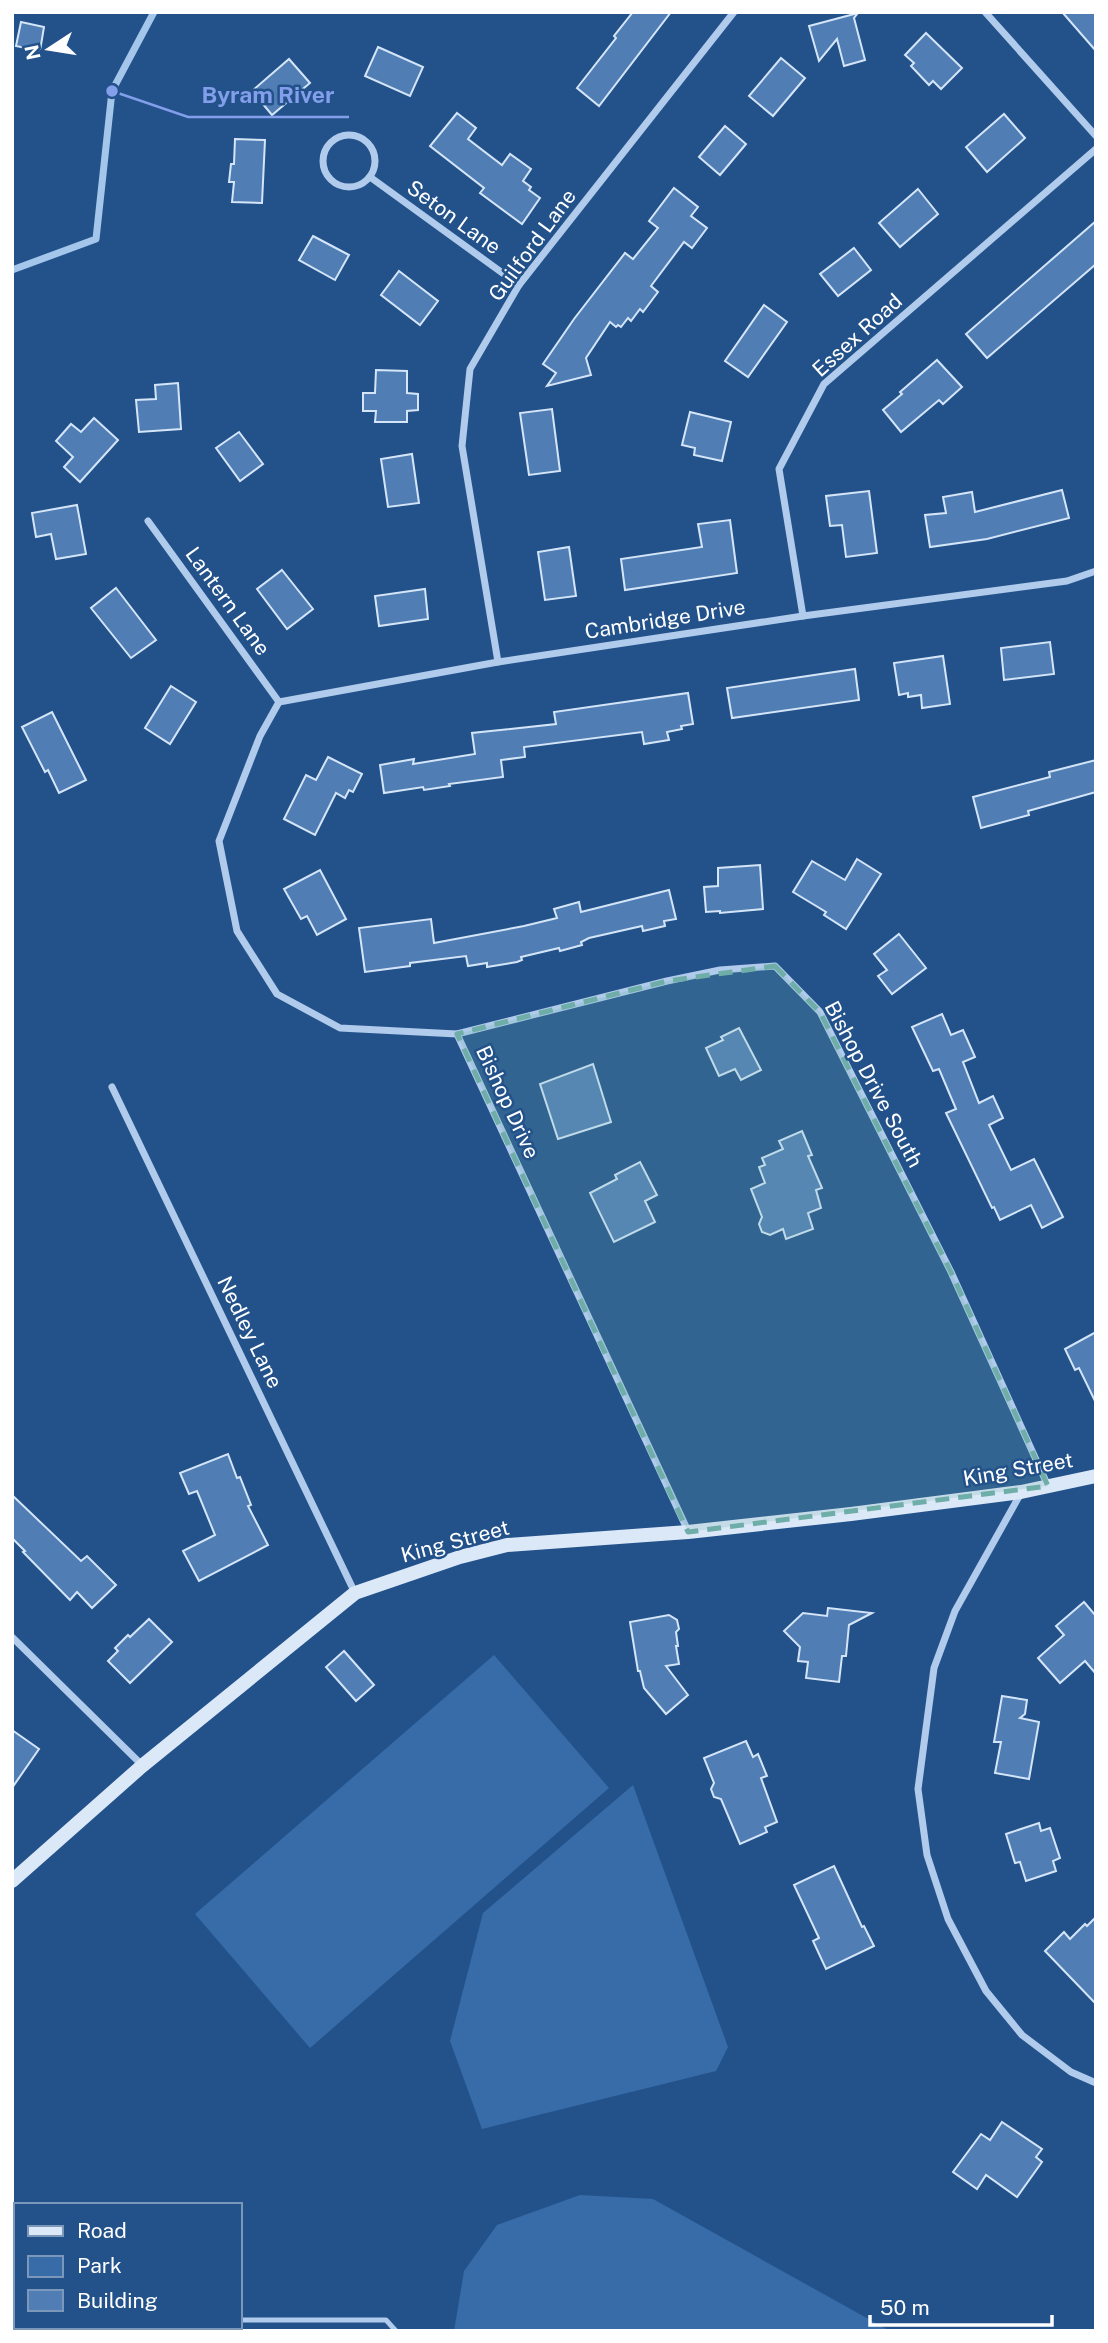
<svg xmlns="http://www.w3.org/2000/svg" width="1108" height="2343" font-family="'Public Sans',sans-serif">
<rect width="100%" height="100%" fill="#23528b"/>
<g fill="#376ca8">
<polygon points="494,1655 609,1788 310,2048 195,1914"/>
<polygon points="633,1785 728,2047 716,2071 482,2129 450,2041 483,1913"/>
<polygon points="580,2195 653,2199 890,2331 454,2331 464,2271 497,2225"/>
</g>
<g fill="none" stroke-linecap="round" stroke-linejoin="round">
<polyline stroke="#a4c6eb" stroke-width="7" points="12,270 96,239 112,91 154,12"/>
</g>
<g fill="#507eb4" stroke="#d4e5f8" stroke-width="2">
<polygon points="633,12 671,12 599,106 577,88 616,38 614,36"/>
<polygon points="1062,12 1096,12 1096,51"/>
<polygon points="858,13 854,18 865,60 844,66 837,39 819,61 809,26"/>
<polygon points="21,22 44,27 40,51 16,46"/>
<polygon points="926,33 962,68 941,89 933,81 929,85 911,66 914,63 905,55"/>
<polygon points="378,47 423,67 410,96 365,76"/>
<polygon points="781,58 805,78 773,116 749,96"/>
<polygon points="289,59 310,83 272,115 252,91"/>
<polygon points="457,113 476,128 468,139 502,165 510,154 531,169 523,181 531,187 529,190 540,198 522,224 480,193 484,188 430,146"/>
<polygon points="1004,114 1025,138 987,172 966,147"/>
<polygon points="725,126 746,144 720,175 699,157"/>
<polygon points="235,139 265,140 262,203 232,202 234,182 229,182 231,164 234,164"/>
<polygon points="674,188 698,207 691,216 707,228 692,248 684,242 651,286 658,292 643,312 640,309 631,321 628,318 621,327 618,325 616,327 610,322 586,358 591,375 547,386 556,373 543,364 574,319 625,253 633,259 658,228 649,221"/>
<polygon points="918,189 938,214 900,247 879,223"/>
<polygon points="1096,221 1096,264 987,358 966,334"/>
<polygon points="313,236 349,255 335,280 299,260"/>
<polygon points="854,248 871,270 838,296 820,274"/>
<polygon points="399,271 438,301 420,325 381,295"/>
<polygon points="764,305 787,322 748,377 725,361"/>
<polygon points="937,360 962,387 943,404 939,400 901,432 883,410 902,394 900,392"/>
<polygon points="376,370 407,371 407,393 418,394 418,410 407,411 407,422 375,422 376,411 363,411 363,393 375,393"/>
<polygon points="178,383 181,429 139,432 136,400 156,399 155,385"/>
<polygon points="552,409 560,471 529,475 520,413"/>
<polygon points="690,412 731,422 722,461 694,455 695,448 682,445"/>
<polygon points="94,418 118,440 80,482 64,467 73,457 56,441 71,424 81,432"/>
<polygon points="239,432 263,464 240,481 216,448"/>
<polygon points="412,454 419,503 388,507 381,459"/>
<polygon points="1062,490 1069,518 987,539 930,547 925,515 946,513 943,497 972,492 975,512"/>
<polygon points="869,491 877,553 846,557 842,525 830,526 826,496"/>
<polygon points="77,505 86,554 56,559 51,534 36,537 32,513"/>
<polygon points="730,520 737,573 625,590 621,559 702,547 698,524"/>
<polygon points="569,547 576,596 545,600 538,552"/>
<polygon points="282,570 313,609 287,629 257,589"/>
<polygon points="116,588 156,640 131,658 91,608"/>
<polygon points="425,589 428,619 379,626 375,596"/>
<polygon points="1050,642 1054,674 1004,680 1001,648"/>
<polygon points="943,656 950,704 922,708 921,695 908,697 908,693 899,695 894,663"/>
<polygon points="855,669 859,700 732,718 727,688"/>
<polygon points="171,686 196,702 170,744 145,728"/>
<polygon points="688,693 693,724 681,726 682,729 667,732 669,740 644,744 642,732 524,747 525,757 501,760 503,777 449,784 450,786 424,790 423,787 384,793 380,765 414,759 413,764 475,754 472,733 556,724 554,712"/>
<polygon points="52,712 86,780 59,793 48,770 45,772 22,727"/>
<polygon points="328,757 362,774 353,792 349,790 345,798 336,793 315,835 284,819 306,775 316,780"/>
<polygon points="1096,760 1096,792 1028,811 1029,815 981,828 973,797 1050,777 1049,772"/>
<polygon points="857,859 881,874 846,929 824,915 826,912 793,892 812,861 845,880"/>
<polygon points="760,865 763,909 720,913 720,911 706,912 704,887 718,886 718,868"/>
<polygon points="320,870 346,919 317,935 307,916 301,919 284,889"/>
<polygon points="669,890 676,919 664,921 665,926 643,931 642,926 589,938 581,942 582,945 560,951 559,948 521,957 522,960 517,962 487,967 487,963 468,966 466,956 410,963 410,966 365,972 359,928 431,919 434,943 524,926 557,918 554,909 579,902 581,912"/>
<polygon points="899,934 926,968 892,994 878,976 887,970 874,954"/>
<polygon points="942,1014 951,1035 963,1030 975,1057 963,1062 979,1103 993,1096 1003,1118 989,1125 1011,1170 1034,1159 1063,1217 1042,1228 1031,1205 1000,1220 994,1207 992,1208 946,1113 956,1109 939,1069 933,1071 912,1027"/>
<polygon points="739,1028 761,1070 741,1080 735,1069 719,1076 706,1048 723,1040 721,1037"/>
<polygon points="593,1064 611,1122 558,1139 540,1084"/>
<polygon points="802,1131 812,1155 808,1156 822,1188 816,1190 821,1208 808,1213 813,1229 786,1239 783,1229 770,1235 762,1232 759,1224 762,1217 751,1189 765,1183 759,1167 765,1165 762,1158 783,1149 779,1141"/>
<polygon points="640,1162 657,1195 645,1201 655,1222 614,1242 590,1193 617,1179 615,1175"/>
<polygon points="1096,1332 1096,1403 1079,1368 1075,1370 1065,1349"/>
<polygon points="228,1454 237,1478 240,1477 251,1505 248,1506 268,1545 199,1581 183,1551 215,1535 197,1491 189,1494 180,1473"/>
<polygon points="12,1495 81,1561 87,1556 116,1585 92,1608 77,1592 70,1600 23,1552 25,1551 12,1538"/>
<polygon points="1084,1602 1096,1616 1096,1674 1085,1661 1060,1683 1038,1658 1064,1635 1056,1626"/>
<polygon points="828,1608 872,1613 849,1625 846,1656 842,1656 839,1682 806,1678 808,1662 798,1661 800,1647 784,1631 803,1613 827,1616"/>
<polygon points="669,1615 677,1620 679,1629 676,1632 678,1646 676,1646 679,1664 666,1666 688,1695 666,1714 644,1688 640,1671 638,1671 630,1622"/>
<polygon points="149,1619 172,1642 130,1683 108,1661 118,1651 115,1648 128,1635 130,1637"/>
<polygon points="344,1651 374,1685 356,1701 326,1667"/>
<polygon points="1002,1696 1027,1700 1025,1714 1020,1718 1039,1722 1029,1779 995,1773 1001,1742 994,1742"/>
<polygon points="12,1730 39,1749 12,1788"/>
<polygon points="746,1741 753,1757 758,1754 767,1776 761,1778 777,1822 765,1827 767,1832 740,1844 721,1799 714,1797 711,1789 714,1783 704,1758"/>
<polygon points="1039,1823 1041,1831 1050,1828 1060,1858 1053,1861 1056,1871 1026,1881 1020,1862 1015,1863 1006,1834"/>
<polygon points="834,1866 862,1927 864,1926 874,1946 826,1969 813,1941 819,1938 794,1885"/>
<polygon points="1096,1917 1096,2004 1045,1951 1064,1932 1070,1939 1085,1924 1087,1926"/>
<polygon points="1002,2122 1042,2149 1036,2157 1042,2162 1017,2197 986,2175 977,2189 953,2172 981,2134 990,2140"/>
</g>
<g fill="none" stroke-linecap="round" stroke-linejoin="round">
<g stroke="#b0cbeb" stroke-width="5">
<polyline points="12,2319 16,2319"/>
<polyline points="240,2320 386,2320 396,2331"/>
<polyline points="66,2331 66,2327"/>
</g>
<g stroke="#b0cbeb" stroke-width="7">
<polyline points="985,12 1096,136"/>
<circle cx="349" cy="161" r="26"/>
<polyline points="370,177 519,285"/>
<polyline points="148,521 279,702"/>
<polyline points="803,616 779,469 824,384 1096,149"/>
<polyline points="498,662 462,446 470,369 519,285 734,12"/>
<polyline points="457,1034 667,981 720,970 775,966 820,1012 951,1272 1048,1486"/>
<polyline points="112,1087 355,1593"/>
<polyline points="1021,1493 955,1611 934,1668 918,1789 927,1855 948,1919 986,1991 1022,2035 1071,2072 1096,2083"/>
<polyline points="688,1531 457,1034 340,1028 277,994 237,931 219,841 260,736 279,702 498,662 803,616 1067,581 1096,571"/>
<polyline points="12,1637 142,1765"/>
</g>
<polyline stroke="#dbe8f8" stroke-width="14" points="12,1881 142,1766 355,1593 460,1557 507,1545 688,1532 851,1514 1021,1492 1096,1476"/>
</g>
<path fill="#6fada8" fill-opacity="0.2" stroke="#6fada8" stroke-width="5" stroke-dasharray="14 9" stroke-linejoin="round" d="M775,966L820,1012L951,1272L1048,1486L688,1532L457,1034L667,981Z"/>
<g text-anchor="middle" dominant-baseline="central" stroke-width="5" stroke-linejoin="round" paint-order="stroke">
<g font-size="21" fill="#fff" stroke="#23528b">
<text transform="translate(454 217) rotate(36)">Seton Lane</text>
<text transform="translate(532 245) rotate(-54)">Guilford Lane</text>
<text transform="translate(857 335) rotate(-42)">Essex Road</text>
<text transform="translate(228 601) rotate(54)">Lantern Lane</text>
<text transform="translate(665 619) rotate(-9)">Cambridge Drive</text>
<text transform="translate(874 1084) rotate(62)">Bishop Drive South</text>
<text transform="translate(508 1102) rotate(65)">Bishop Drive</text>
<text transform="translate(250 1332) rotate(64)">Nedley Lane</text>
<text transform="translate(1018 1469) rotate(-10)">King Street</text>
<text transform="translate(455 1541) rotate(-15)">King Street</text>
</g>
</g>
<path fill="none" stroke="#839eea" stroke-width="2.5" d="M112 91L188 117H349"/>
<circle fill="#839eea" stroke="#23528b" stroke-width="2.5" cx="112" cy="91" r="7"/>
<g font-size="23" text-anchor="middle" font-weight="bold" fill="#839eea" stroke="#23528b" stroke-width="5" stroke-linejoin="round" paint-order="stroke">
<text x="268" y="103">Byram River</text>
</g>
<rect width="1108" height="2343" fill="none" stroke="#ffffff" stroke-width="28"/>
<rect x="14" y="2203" width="228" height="126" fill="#23528b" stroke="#7b97b9" stroke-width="2"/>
<rect x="28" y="2226" width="35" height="10" fill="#dbe8f8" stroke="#7b97b9" stroke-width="2"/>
<text x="77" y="2238" font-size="21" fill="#ffffff">Road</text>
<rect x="28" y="2256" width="35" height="21" fill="#376ca8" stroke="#7b97b9" stroke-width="2"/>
<text x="77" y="2273" font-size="21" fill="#ffffff">Park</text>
<rect x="28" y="2290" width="35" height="21" fill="#507eb4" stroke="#7b97b9" stroke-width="2"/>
<text x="77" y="2308" font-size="21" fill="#ffffff">Building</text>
<g transform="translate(49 49) rotate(258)" stroke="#23528b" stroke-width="5" paint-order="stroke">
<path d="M0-5L12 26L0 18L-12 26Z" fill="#ffffff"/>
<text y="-10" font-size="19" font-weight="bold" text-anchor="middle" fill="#ffffff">N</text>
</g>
<path d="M870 2315v10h182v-10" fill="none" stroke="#ffffff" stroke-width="3.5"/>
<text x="880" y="2315" font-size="21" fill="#ffffff" stroke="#23528b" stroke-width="5" paint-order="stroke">50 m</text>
</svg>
